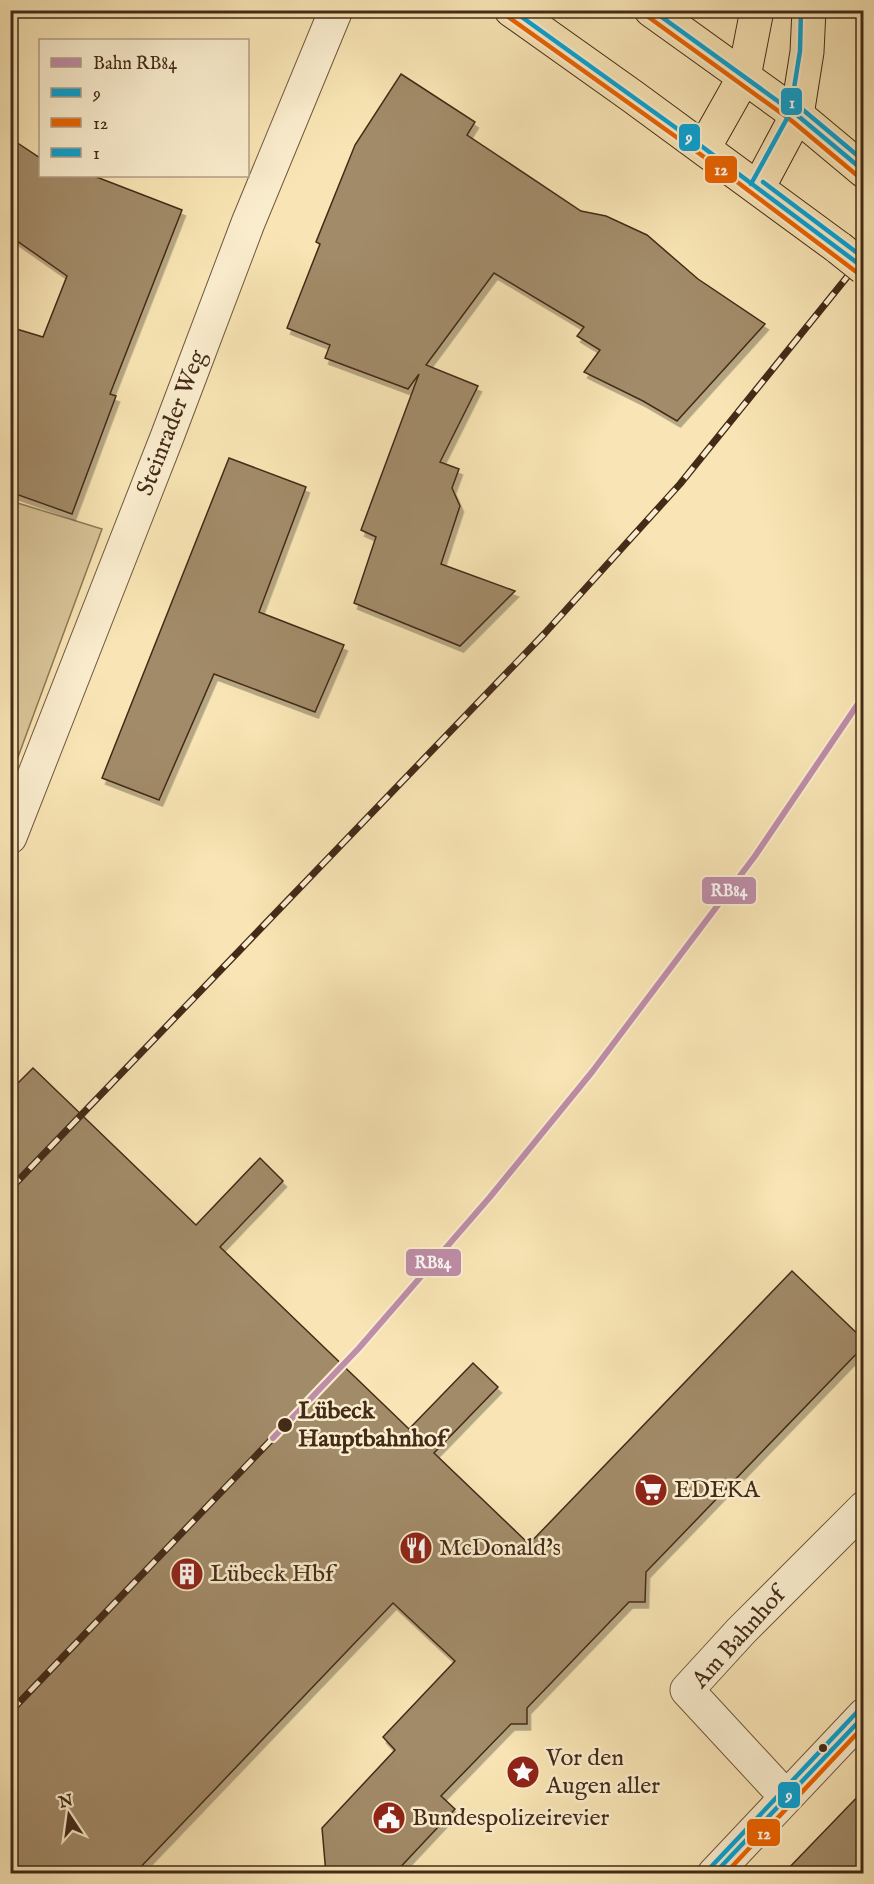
<svg xmlns="http://www.w3.org/2000/svg" width="874" height="1884" font-family="'IM FELL English',serif">
<defs>
<filter id="shadow"><feDropShadow dx="3.5" dy="6" stdDeviation="0" flood-color="#0004"/></filter>
</defs>
<rect width="100%" height="100%" fill="#f8e4b4"/>
<filter id="stains"><feTurbulence type="fractalNoise" baseFrequency=".00333" numOctaves="4"/><feColorMatrix values="0 0 0 0 .2 0 0 0 0 .09 0 0 0 0 .02 0 0 0 .5 -.17"/></filter>
<radialGradient id="worn" r=".72"><stop offset=".6" stop-color="#630" stop-opacity="0"/><stop offset="1" stop-color="#630" stop-opacity=".3"/></radialGradient>
<polygon fill="#d9c599" stroke="#8e7858" stroke-width="1.5" points="11,501 102,529 11,776 10,501"/>
<g fill="#a28b69" stroke="#442b18" stroke-width="1.5" filter="url(#shadow)">
<polygon points="401,74 475,122 467,135 581,211 606,216 647,235 698,279 765,324 677,421 643,401 584,372 600,350 577,336 584,327 494,273 426,365 478,386 440,462 459,469 452,488 460,506 441,564 515,591 460,646 354,603 376,537 361,530 419,374 408,389 325,358 330,345 287,328 320,244 316,242 355,145"/>
<polygon points="10,138 40,158 40,176 94,176 182,210 110,394 116,396 72,514 10,492 10,327 43,337 67,276 10,236"/>
<polygon points="229,458 306,487 259,612 344,645 315,712 214,674 159,800 102,778"/>
<polygon points="33,1068 196,1225 260,1158 283,1181 220,1247 409,1429 473,1363 498,1387 434,1453 529,1544 792,1271 864,1340 864,1346 646,1572 645,1602 629,1602 527,1708 527,1724 511,1724 441,1796 455,1809 394,1874 326,1874 322,1828 395,1750 383,1737 455,1661 393,1603 134,1874 10,1874 10,1091"/>
<polygon points="864,1790 864,1874 783,1874"/>
</g>
<g fill="none" stroke-linecap="round" stroke-linejoin="round">
<defs>
<g id="minor">
<polyline points="10,837 167,437 248,223 336,10"/>
<polyline points="786,1797 687,1690 741,1631 864,1508"/>
<polyline points="714,1874 864,1715"/>
</g>
<g id="major">
<polyline points="511,10 632,96 839,248"/>
<polyline points="651,10 797,115 864,171"/>
<polyline points="704,148 744,77 757,10"/>
<polyline points="758,188 797,115 807,52 809,10"/>
</g>
</defs>
<use href="#minor" stroke="#71593f" stroke-width="35"/>
<use href="#major" stroke="#442b18" stroke-width="35"/>
<use href="#minor" stroke="#faedce" stroke-width="33"/>
<use href="#major" stroke="#f8e4b4" stroke-width="33"/>
<defs>
<g id="rail">
<polyline points="10,1189 545,633 680,484 864,256"/>
<polyline points="10,1712 273,1438"/>
</g>
</defs>
<use href="#rail" stroke="#442b18" stroke-width="7"/>
<use href="#rail" stroke="#faedce" stroke-width="4.5" stroke-dasharray="14" stroke-linecap="butt"/>
<defs>
<polyline id="major-bridge" points="839,248 864,268"/>
</defs>
<use href="#major-bridge" stroke="#442b18" stroke-width="35" stroke-linecap="butt"/>
<use href="#major-bridge" stroke="#f8e4b4" stroke-width="33"/>
<defs>
<g id="bus-1">
<polyline points="512,10 704,148 864,268"/>
<polyline points="652,10 797,115 864,171"/>
<polyline points="714,1874 864,1716"/>
</g>
<g id="bus-2">
<polyline points="507,16 700,154 859,274"/>
<polyline points="647,16 792,121 859,177"/>
<polyline points="725,1874 864,1726"/>
</g>
<g id="bus-3">
<polyline points="802,109 864,161"/>
<polyline points="763,182 864,258"/>
<polyline points="751,184 790,113 800,51 801,10"/>
<polyline points="709,1869 859,1710"/>
</g>
</defs>
<use href="#bus-1" stroke="#faedce" stroke-width="9"/>
<use href="#bus-2" stroke="#faedce" stroke-width="9"/>
<use href="#bus-3" stroke="#faedce" stroke-width="9"/>
<use href="#bus-1" stroke="#07a3d5" stroke-width="4.5"/>
<use href="#bus-2" stroke="#ec6400" stroke-width="4.5"/>
<use href="#bus-3" stroke="#07a3d5" stroke-width="4.5"/>
<defs>
<polyline id="rail-1" points="273,1438 359,1348 490,1197 592,1072 755,856 864,695"/>
</defs>
<use href="#rail-1" stroke="#faedce" stroke-width="10"/>
<use href="#rail-1" stroke="#be8da8" stroke-width="6"/>
</g>
<defs>
<symbol id="supermarket-disc" viewBox="-11 -11 22 22"><circle r="9.5" fill="#8f2418" stroke="#faedce"/><path d="M-6-5.5h2.5l.6 2H6L4.5 2H-2.5L-4.4-4H-6ZM-1.5 3.2a1.3 1.3 0 1 0 .1 0ZM3 3.2a1.3 1.3 0 1 0 .1 0Z" fill="#fff"/></symbol>
<symbol id="restaurant-disc" viewBox="-11 -11 22 22"><circle r="9.5" fill="#8f2418" stroke="#faedce"/><path d="M-5-6h1v4h1v-4h1v4h1v-4h1v5L-1.5 .5V6h-2V.5L-5-1ZM5-6V6H3V1.5H1.5Q1.5-4 5-6Z" fill="#fff"/></symbol>
<symbol id="building-disc" viewBox="-11 -11 22 22"><circle r="9.5" fill="#8f2418" stroke="#faedce"/><path d="M-4-6H4V6H1V3H-1V6H-4ZM-2.5-4.3h1.7v1.8h-1.7ZM.8-4.3h1.7v1.8H.8ZM-2.5-1h1.7V.8h-1.7ZM.8-1h1.7V.8H.8Z" fill="#fff"/></symbol>
<symbol id="sight-disc" viewBox="-11 -11 22 22"><circle r="9.5" fill="#8f2418" stroke="#faedce"/><path d="M0-6L1.8-2.2L6-1.7L2.9 1.2L3.7 5.4L0 3.3L-3.7 5.4L-2.9 1.2L-6-1.7L-1.8-2.2Z" fill="#fff"/></symbol>
<symbol id="civic-disc" viewBox="-11 -11 22 22"><circle r="9.5" fill="#8f2418" stroke="#faedce"/><path d="M-.6-6.5H3V-4.5H.6V-3L4-1V1h2V6H-6V1h2V-1L-.6-3ZM-1.2 2.5V6h2.4V2.5Z" fill="#fff"/></symbol>
</defs>
<g fill-rule="evenodd">
<use href="#supermarket-disc" x="632" y="1471" width="38" height="38"/>
<use href="#restaurant-disc" x="397" y="1529" width="38" height="38"/>
<use href="#building-disc" x="168" y="1555" width="38" height="38"/>
<use href="#sight-disc" x="504" y="1753" width="38" height="38"/>
<use href="#civic-disc" x="370" y="1799" width="38" height="38"/>
</g>
<g fill="#442b18" stroke="#faedce" stroke-width="2">
<circle cx="285" cy="1425" r="8"/>
<circle cx="823" cy="1748" r="5"/>
</g>
<g text-anchor="middle" dominant-baseline="central" stroke-width="5" stroke-linejoin="round" paint-order="stroke">
<g font-size="24" fill="#442b18" stroke="#faedce">
<text transform="translate(172 423) rotate(-69)">Steinrader Weg</text>
<text transform="translate(739 1638) rotate(-48)">Am Bahnhof</text>
</g>
<g font-size="24" font-weight="bold" fill="#442b18" stroke="#faedce" text-anchor="start">
<text x="298" y="1411">Lübeck<tspan x="298" dy="28">Hauptbahnhof</tspan></text>
</g>
<g font-size="24" fill="#442b18" stroke="#faedce" text-anchor="start">
<text x="674" y="1490">EDEKA</text>
<text x="439" y="1548">McDonald's</text>
<text x="210" y="1574">Lübeck Hbf</text>
<text x="546" y="1758">Vor den<tspan x="546" dy="28">Augen aller</tspan></text>
<text x="412" y="1818">Bundespolizeirevier</text>
</g>
</g>
<g stroke="#faedce" stroke-width="2">
<rect x="780" y="87" width="23" height="29" rx="6" fill="#07a3d5"/>
<rect x="678" y="123" width="23" height="29" rx="6" fill="#07a3d5"/>
<rect x="704" y="155" width="34" height="29" rx="6" fill="#ec6400"/>
<rect x="701" y="876" width="56" height="29" rx="6" fill="#be8da8"/>
<rect x="405" y="1248" width="57" height="29" rx="6" fill="#be8da8"/>
<rect x="777" y="1781" width="24" height="28" rx="6" fill="#07a3d5"/>
<rect x="746" y="1818" width="35" height="29" rx="6" fill="#ec6400"/>
</g>
<g font-size="16" text-anchor="middle" font-weight="bold" fill="#fff">
<text x="792" y="108">1</text>
<text x="689" y="143">9</text>
<text x="721" y="175">12</text>
<text x="729" y="896">RB84</text>
<text x="433" y="1268">RB84</text>
<text x="789" y="1801">9</text>
<text x="764" y="1839">12</text>
</g>
<rect width="874" height="1884" fill="none" stroke="#f8e4b4" stroke-width="36"/>
<rect x="12" y="12" width="850" height="1860" fill="none" stroke="#442b18" stroke-width="3"/>
<rect x="18" y="18" width="838" height="1848" fill="none" stroke="#442b18" stroke-width="1.5"/>
<rect x="39" y="39" width="210" height="138" fill="#faedce" stroke="#b19f85" stroke-width="1.5"/>
<rect x="51" y="58" width="30" height="9" fill="#be8da8" stroke="#b19f85" stroke-width="1.5"/>
<text x="93" y="69" font-size="18" fill="#442b18">Bahn RB84</text>
<rect x="51" y="88" width="30" height="9" fill="#07a3d5" stroke="#b19f85" stroke-width="1.5"/>
<text x="93" y="99" font-size="18" fill="#442b18">9</text>
<rect x="51" y="118" width="30" height="9" fill="#ec6400" stroke="#b19f85" stroke-width="1.5"/>
<text x="93" y="129" font-size="18" fill="#442b18">12</text>
<rect x="51" y="148" width="30" height="9" fill="#07a3d5" stroke="#b19f85" stroke-width="1.5"/>
<text x="93" y="159" font-size="18" fill="#442b18">1</text>
<g transform="translate(69 1815) rotate(347)" stroke="#faedce" stroke-width="4.5" paint-order="stroke">
<path d="M0-4.5L10 22L0 15L-10 22Z" fill="#442b18"/>
<text y="-9" font-size="16" font-weight="bold" text-anchor="middle" fill="#442b18">N</text>
</g>
<rect width="100%" height="100%" filter="url(#stains)"/>
<rect width="100%" height="100%" fill="url(#worn)"/>
</svg>
